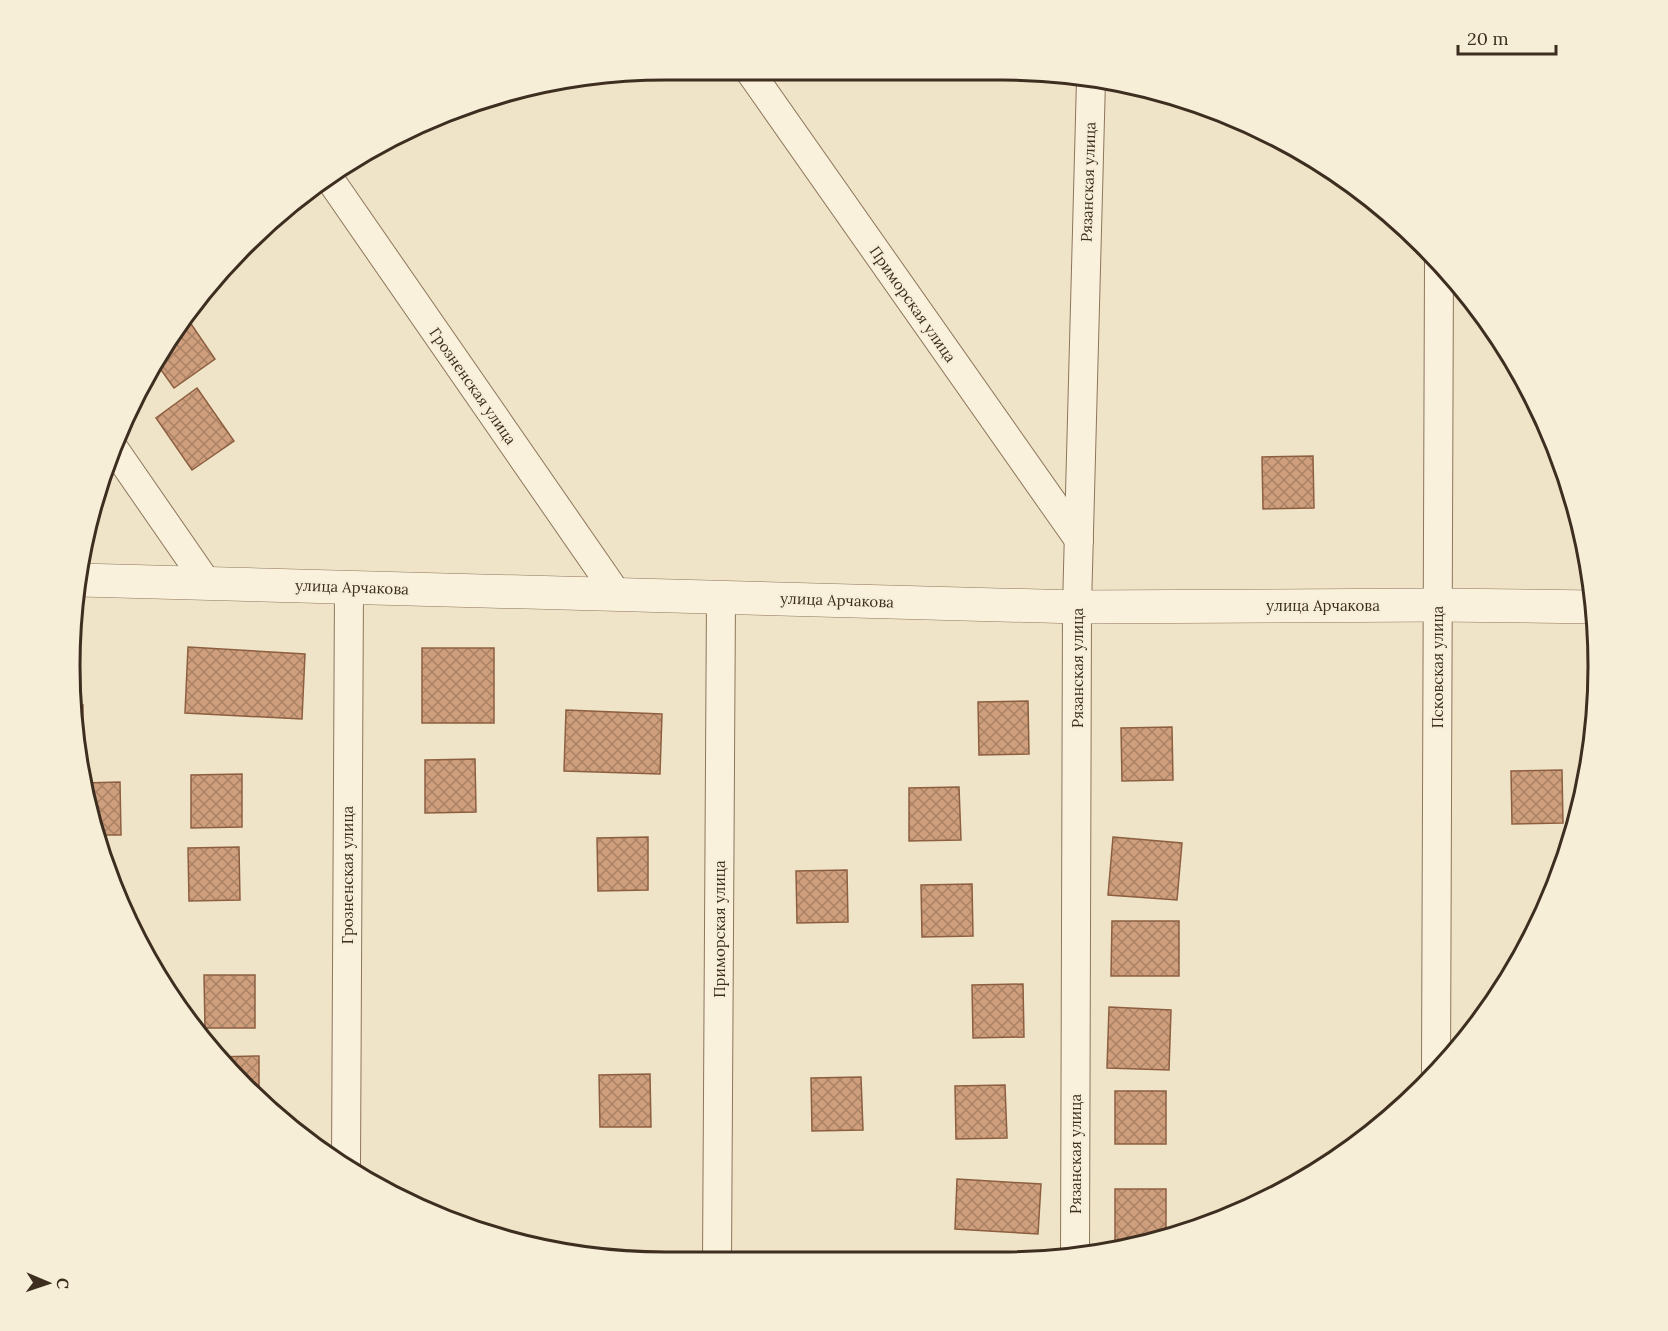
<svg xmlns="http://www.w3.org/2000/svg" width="1668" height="1331" font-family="Lora,serif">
<defs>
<pattern id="building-cross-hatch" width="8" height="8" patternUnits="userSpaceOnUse" patternTransform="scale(1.5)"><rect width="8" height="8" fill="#cf9f7d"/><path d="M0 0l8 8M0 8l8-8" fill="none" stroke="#a98266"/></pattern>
</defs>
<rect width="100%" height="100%" fill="#f0e4c8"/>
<g fill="url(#building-cross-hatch)" stroke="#8d5f41" stroke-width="1.5">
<polygon points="187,318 215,359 174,388 154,360"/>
<polygon points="197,388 234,441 192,470 156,418"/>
<polygon points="1313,456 1314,508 1263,509 1262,457"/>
<polygon points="188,647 305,654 302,719 185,713"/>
<rect x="422" y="648" width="72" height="75"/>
<polygon points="1028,701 1029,754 979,755 978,702"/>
<polygon points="74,705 83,705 82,757 81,757"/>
<polygon points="566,710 662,714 660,774 564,771"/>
<polygon points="1172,727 1173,780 1122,781 1121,728"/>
<polygon points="475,759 476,812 425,813 425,760"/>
<polygon points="1562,770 1563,823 1512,824 1511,771"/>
<polygon points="242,774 242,827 191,828 191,775"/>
<polygon points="120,782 121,835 96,835 89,820 84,783"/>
<polygon points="959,787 961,840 909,841 909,788"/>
<polygon points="648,837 648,890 598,891 597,838"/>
<polygon points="1113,837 1182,843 1177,900 1108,895"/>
<polygon points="239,847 240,900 189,901 188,848"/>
<polygon points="847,870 848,922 797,923 796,871"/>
<polygon points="972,884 973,936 922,937 921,885"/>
<polygon points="1112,921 1179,921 1179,976 1111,976"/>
<polygon points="204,975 255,975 255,1028 205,1028"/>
<polygon points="1023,984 1024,1037 973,1038 972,985"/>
<polygon points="1109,1007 1171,1010 1169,1070 1107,1068"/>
<polygon points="259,1056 259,1098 216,1057"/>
<polygon points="650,1074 651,1127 600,1127 599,1075"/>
<polygon points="861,1077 863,1130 812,1131 811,1078"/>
<polygon points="1005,1085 1007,1138 956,1139 955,1086"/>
<rect x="1115" y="1091" width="51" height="53"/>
<polygon points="957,1179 1041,1184 1038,1234 955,1229"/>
<polygon points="1115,1189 1166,1189 1166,1238 1157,1242 1115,1241"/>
<polygon points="861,1252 861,1261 810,1261 810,1253"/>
</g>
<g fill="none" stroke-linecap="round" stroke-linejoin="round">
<defs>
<g id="minor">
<polyline points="748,69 1079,540"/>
<polyline points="329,178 617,594"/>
<polyline points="115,450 207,583"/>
<polyline points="1436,1071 1439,263"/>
<polyline points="346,1164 349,587"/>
<polyline points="1075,1255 1077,607 1091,80"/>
<polyline points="717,1262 721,597"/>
</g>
<polyline id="tertiary" points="80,580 1077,607 1438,605 1595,607"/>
</defs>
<use href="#minor" stroke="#8d765c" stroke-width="30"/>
<use href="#tertiary" stroke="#8d765c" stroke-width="34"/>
<use href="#minor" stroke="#faf1dc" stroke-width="28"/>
<use href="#tertiary" stroke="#faf1dc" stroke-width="33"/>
</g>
<g text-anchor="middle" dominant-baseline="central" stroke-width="4.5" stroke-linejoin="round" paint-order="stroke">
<g font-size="15" fill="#3d2e20" stroke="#f7eed8">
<text transform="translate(1088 182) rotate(-88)">Рязанская улица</text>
<text transform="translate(913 304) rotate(55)">Приморская улица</text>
<text transform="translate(473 386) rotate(55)">Грозненская улица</text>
<text transform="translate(352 587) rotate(2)">улица Арчакова</text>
<text transform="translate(837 600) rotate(2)">улица Арчакова</text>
<text x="1323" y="605">улица Арчакова</text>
<text transform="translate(1437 667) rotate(-90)">Псковская улица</text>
<text transform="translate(1077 668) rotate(-90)">Рязанская улица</text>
<text transform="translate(347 875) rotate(-90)">Грозненская улица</text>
<text transform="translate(719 929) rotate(-90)">Приморская улица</text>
<text transform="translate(1075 1154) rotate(-90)">Рязанская улица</text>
</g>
</g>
<path d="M0 0H1668V1331H0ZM666 80H1002A586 586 0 0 1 1588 666V666A586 586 0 0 1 1002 1252H666A586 586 0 0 1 80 666V666A586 586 0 0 1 666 80Z" fill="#f7eed8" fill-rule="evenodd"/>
<path fill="none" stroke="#3d2e20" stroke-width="3" d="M666 80H1002A586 586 0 0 1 1588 666V666A586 586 0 0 1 1002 1252H666A586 586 0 0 1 80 666V666A586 586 0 0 1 666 80Z"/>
<g transform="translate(48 1283) rotate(92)" stroke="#f7eed8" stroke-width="4.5" paint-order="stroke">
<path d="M0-4.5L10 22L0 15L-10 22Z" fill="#3d2e20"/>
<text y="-9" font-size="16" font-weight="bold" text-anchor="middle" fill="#3d2e20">С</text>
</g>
<path d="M1458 45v9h98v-9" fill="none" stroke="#3d2e20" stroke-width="3"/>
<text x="1467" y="45" font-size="18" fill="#3d2e20" stroke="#f7eed8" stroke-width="4.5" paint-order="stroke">20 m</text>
</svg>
